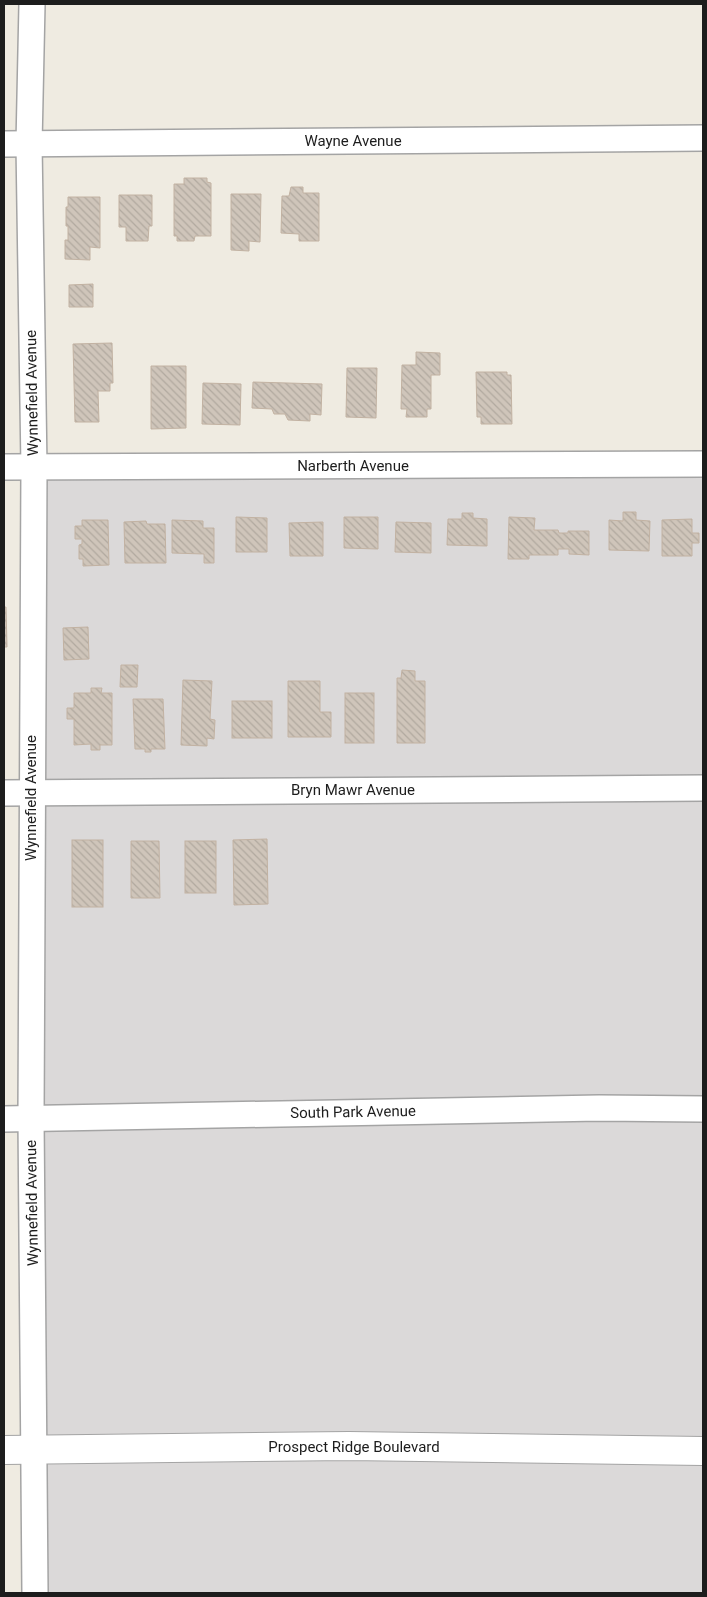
<svg xmlns="http://www.w3.org/2000/svg" width="707" height="1597" font-family="Roboto,sans-serif">
<defs>
<pattern id="building-back-hatch" width="6" height="6" patternUnits="userSpaceOnUse" patternTransform="scale(1.25)"><rect width="6" height="6" fill="#cfc5ba"/><path d="M-1 5l2 2M0 0l6 6M5-1l2 2" fill="none" stroke="#b1a99f"/></pattern>
</defs>
<rect width="100%" height="100%" fill="#efebe1"/>
<polygon fill="#dbd9d9" points="703,464 703,1593 33,1593 34,467"/>
<g fill="url(#building-back-hatch)" stroke="#c2b2a2">
<polygon points="184,178 207,178 207,182 211,183 211,236 195,236 194,241 177,241 177,236 174,236 174,184 184,184"/>
<polygon points="291,187 303,187 303,193 319,193 319,241 299,241 299,234 281,233 282,196 289,196"/>
<polygon points="231,194 261,194 260,242 249,241 249,251 231,250"/>
<polygon points="119,195 152,195 152,226 149,226 148,241 126,241 126,227 119,227"/>
<polygon points="68,197 100,197 100,248 90,247 90,260 65,259 65,240 68,240 68,226 66,226 66,207 68,207"/>
<polygon points="93,284 93,307 69,307 69,285"/>
<polygon points="112,343 113,383 110,383 110,391 98,391 99,422 75,422 73,344"/>
<polygon points="416,352 440,353 440,375 431,375 431,409 427,409 427,417 406,417 407,409 401,409 402,365 416,365"/>
<polygon points="151,366 186,366 186,428 151,429"/>
<polygon points="347,368 377,368 376,418 346,417"/>
<polygon points="476,372 507,372 507,375 511,375 512,424 481,424 481,417 477,417"/>
<polygon points="253,382 322,384 321,415 310,414 310,421 288,420 285,414 274,414 272,409 252,408"/>
<polygon points="203,383 241,384 240,425 202,424"/>
<polygon points="623,512 636,512 636,520 650,521 649,551 609,550 609,520 623,521"/>
<polygon points="462,513 473,513 473,518 487,519 487,546 447,545 448,519 462,519"/>
<polygon points="236,517 267,518 267,552 236,552"/>
<polygon points="344,517 378,517 378,549 344,548"/>
<polygon points="509,517 535,518 534,530 558,530 559,533 568,533 568,531 589,531 589,555 569,554 569,549 558,549 558,555 529,555 529,559 508,559"/>
<polygon points="692,519 692,533 699,533 699,543 692,543 692,556 662,556 662,520"/>
<polygon points="82,520 108,520 109,565 83,566 83,559 79,559 79,545 82,544 82,539 75,539 75,526 82,526"/>
<polygon points="172,520 203,521 203,528 214,528 214,563 204,563 204,554 172,553"/>
<polygon points="146,521 147,524 165,524 166,563 125,563 124,522"/>
<polygon points="323,522 323,556 290,556 289,523"/>
<polygon points="396,522 431,523 431,553 395,552"/>
<polygon points="4,607 6,607 7,647 4,647"/>
<polygon points="88,627 89,659 64,660 63,628"/>
<polygon points="121,665 138,665 137,687 120,687"/>
<polygon points="402,670 415,671 415,681 425,681 425,743 397,743 397,678 401,678"/>
<polygon points="183,680 212,681 210,719 215,720 214,739 207,738 207,746 181,745"/>
<polygon points="288,681 320,681 320,712 331,712 331,737 288,737"/>
<polygon points="91,688 102,688 101,693 112,693 112,745 100,745 100,750 91,750 91,744 74,745 74,719 67,719 67,708 74,708 74,693 91,693"/>
<rect x="345" y="693" width="29" height="50"/>
<polygon points="133,699 163,699 165,749 151,749 151,752 145,752 145,749 135,749"/>
<rect x="232" y="701" width="40" height="37"/>
<polygon points="267,839 268,904 234,905 233,840"/>
<rect x="72" y="840" width="31" height="67"/>
<polygon points="131,841 159,841 160,898 131,898"/>
<rect x="185" y="841" width="31" height="52"/>
</g>
<g fill="none" stroke-linecap="round" stroke-linejoin="round">
<defs>
<g id="minor">
<polyline points="32,4 29,144 34,467 31,1118 35,1593"/>
<polyline points="4,144 703,138"/>
<polyline points="4,467 703,464"/>
<polyline points="4,793 703,788"/>
<polyline points="4,1119 599,1108 703,1109"/>
</g>
<polyline id="tertiary" points="4,1450 349,1446 703,1451"/>
</defs>
<use href="#minor" stroke="#a4a4a4" stroke-width="28"/>
<use href="#tertiary" stroke="#a4a4a4" stroke-width="30"/>
<use href="#minor" stroke="#fff" stroke-width="25"/>
<use href="#tertiary" stroke="#fff" stroke-width="28"/>
</g>
<g text-anchor="middle" dominant-baseline="central" stroke-width="4" stroke-linejoin="round" paint-order="stroke">
<g font-size="15" fill="#1d1d1d" stroke="#fff">
<text x="353" y="141">Wayne Avenue</text>
<text transform="translate(32 393) rotate(-91)">Wynnefield Avenue</text>
<text x="353" y="466">Narberth Avenue</text>
<text x="353" y="790">Bryn Mawr Avenue</text>
<text transform="translate(31 798) rotate(-90)">Wynnefield Avenue</text>
<text transform="translate(353 1112) rotate(-1)">South Park Avenue</text>
<text transform="translate(32 1203) rotate(-91)">Wynnefield Avenue</text>
<text x="354" y="1447">Prospect Ridge Boulevard</text>
</g>
</g>
<rect width="707" height="1597" fill="none" stroke="#1d1d1d" stroke-width="10"/>
</svg>
